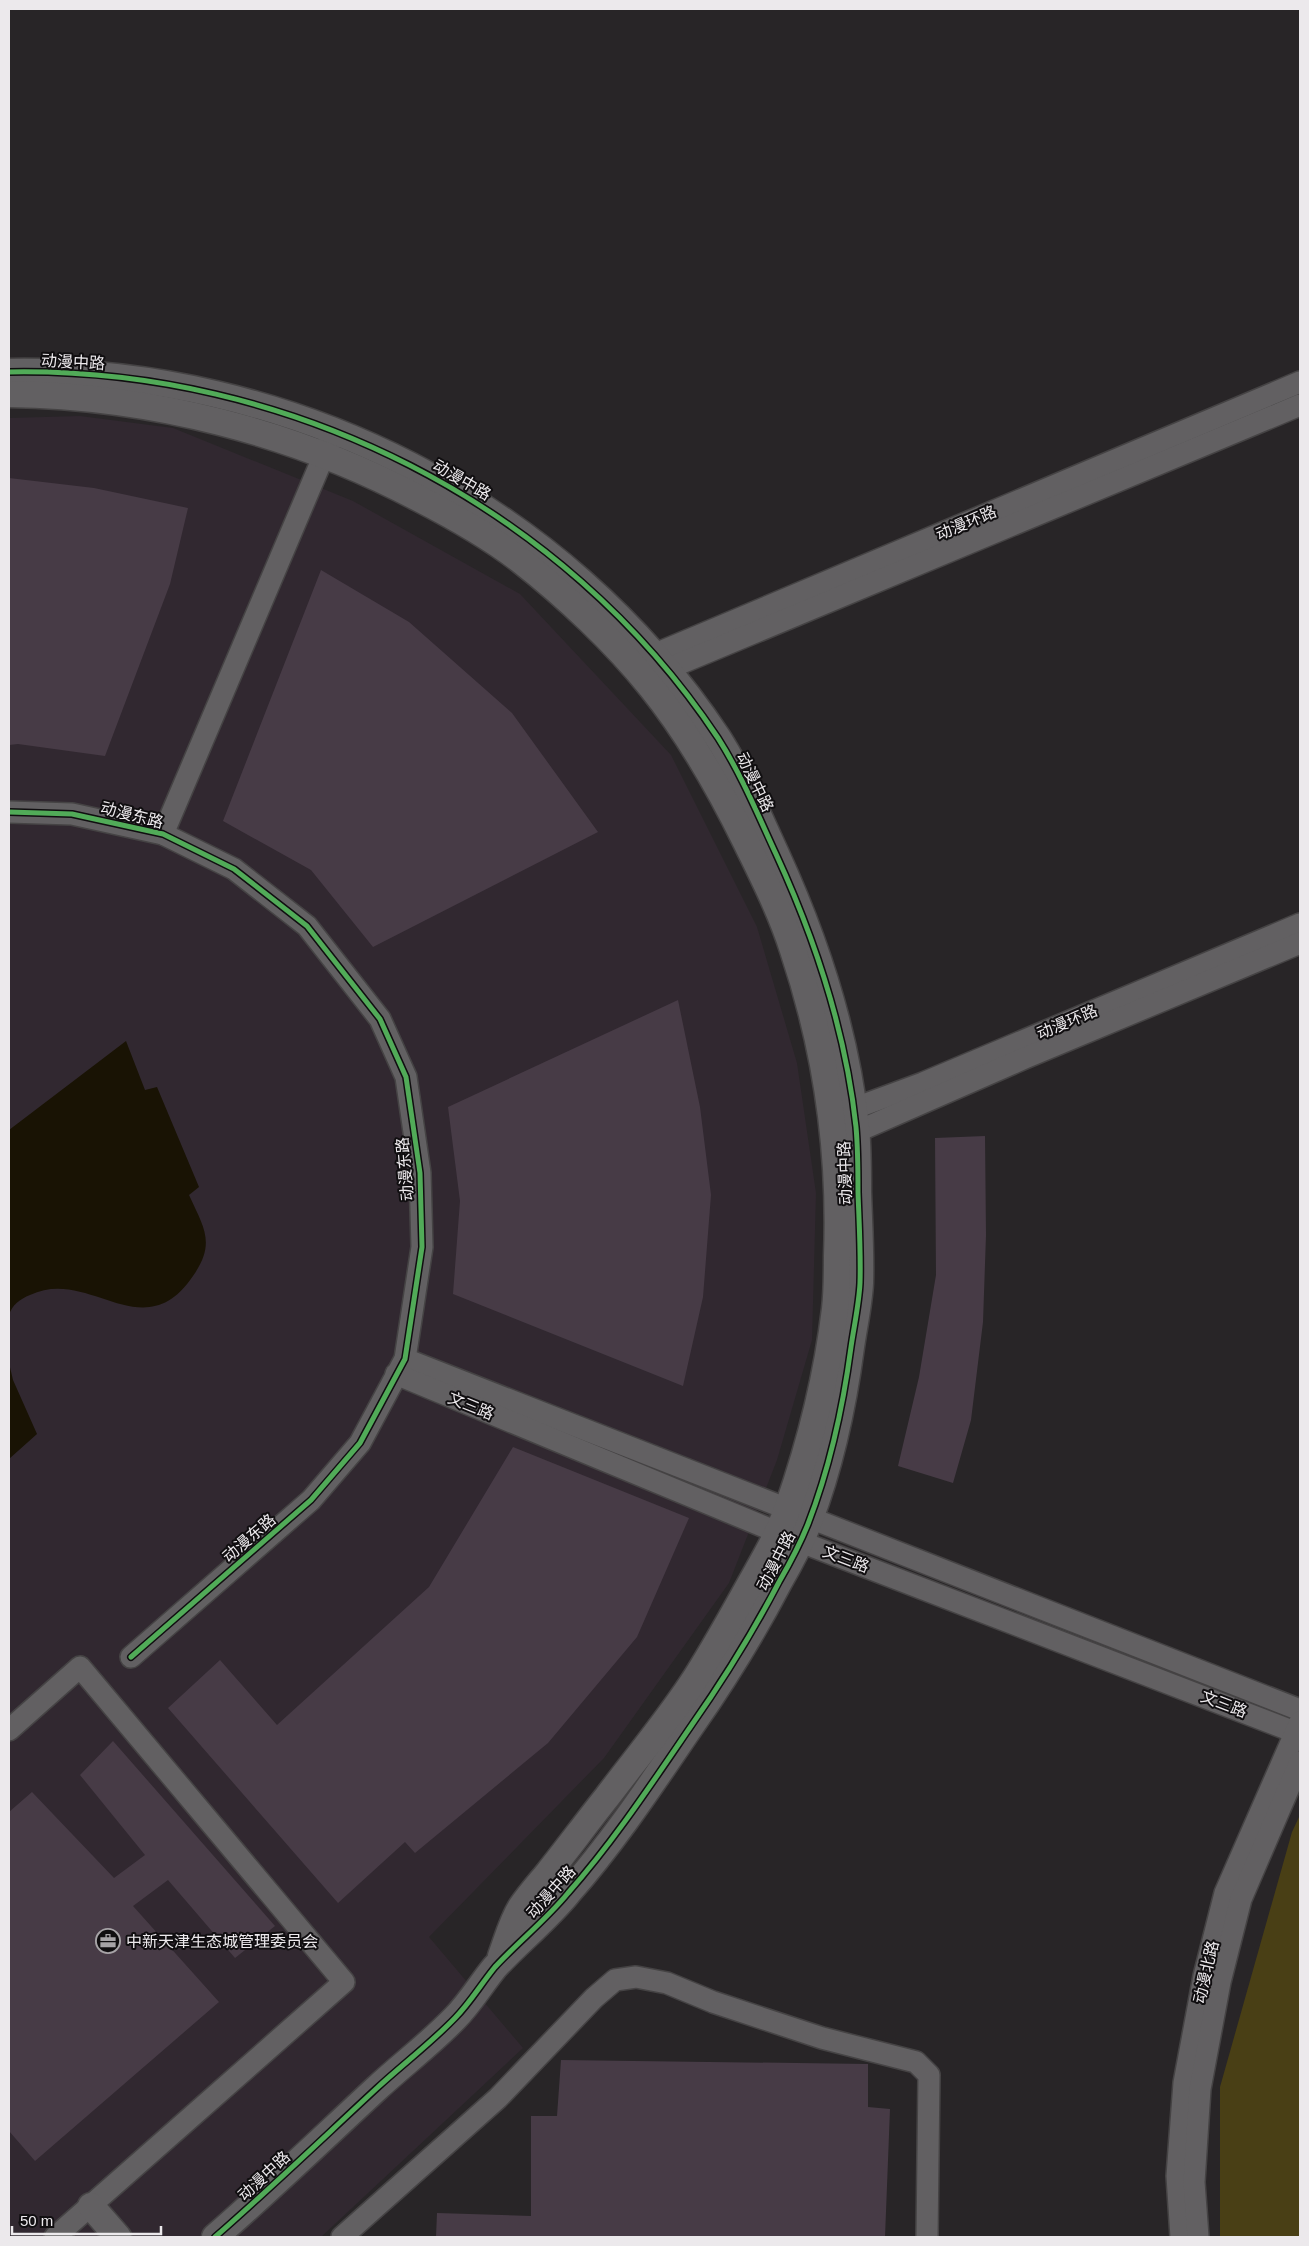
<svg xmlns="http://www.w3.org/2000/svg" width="1309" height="2246" font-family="Arial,'Noto Sans SC',sans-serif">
<rect width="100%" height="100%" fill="#282527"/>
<polygon fill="#312830" points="80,416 173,428 353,501 520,594 671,755 757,927 797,1063 816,1193 812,1340 777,1460 729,1583 604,1758 429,1937 523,2048 321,2237 11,2237 9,2235 9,418"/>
<polygon fill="#493f15" points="1300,1815 1300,2237 1220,2237 1220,2087 1292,1832"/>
<g fill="#191304">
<path d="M126,1041L145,1090L157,1087L199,1187L189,1195C204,1228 216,1243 193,1276C143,1350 89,1266 30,1295C20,1299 12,1305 9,1315V1130Z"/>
<polygon points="9,1363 13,1380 37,1434 9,1459"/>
</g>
<g fill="#473b46">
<polygon points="9,478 94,488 188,508 170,584 105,756 18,744 9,745"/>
<polygon points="321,570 409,622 512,713 598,832 373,947 311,870 223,821"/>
<polygon points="678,1000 700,1107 711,1195 703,1297 683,1386 453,1294 460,1201 448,1107"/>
<polygon points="985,1136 986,1235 983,1322 971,1420 953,1483 898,1466 919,1377 936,1275 935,1138"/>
<polygon points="513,1447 689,1518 637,1637 548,1743 415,1853 405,1842 338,1903 168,1708 220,1660 277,1725 429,1587"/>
<polygon points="113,1741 275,1926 235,1958 168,1880 133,1906 219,2002 35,2161 9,2131 9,1812 32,1792 114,1878 145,1855 80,1775"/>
<polygon points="561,2060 868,2064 868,2107 890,2109 885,2237 436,2237 437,2213 531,2216 531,2116 557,2116"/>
</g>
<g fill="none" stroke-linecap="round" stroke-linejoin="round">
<defs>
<g id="minor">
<polyline points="643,662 653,655 1300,382"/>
<polyline points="656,680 667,669 1300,405"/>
<polyline points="9,812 72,814 163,834 234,869 307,926 380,1019 406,1077 420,1173 422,1247 405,1359 360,1443 311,1500 131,1657"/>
<polyline points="163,834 330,441"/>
<polyline points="839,1114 923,1083 1300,924"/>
<polyline points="841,1135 856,1132 1025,1058 1300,943"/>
<polyline points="405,1359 1300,1710"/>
<polyline points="396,1374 801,1542 1300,1734"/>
<polyline points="9,1730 80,1667 344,1982 55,2237"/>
<polyline points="342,2237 498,2098 594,1998 615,1980 636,1977 667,1983 713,2002 822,2038 916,2062 929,2075 927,2237"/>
<polyline points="1181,2237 1177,2176 1184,2083 1204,1976 1225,1893 1300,1722"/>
<polyline points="1198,2237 1194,2182 1200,2089 1220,1982 1241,1899 1300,1762"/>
</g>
<g id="tertiary">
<path d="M9,372C288,367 563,504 718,738C741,774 758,815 776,854C815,939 846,1033 856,1127C858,1149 858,1171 858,1192C859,1222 861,1253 860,1283C859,1304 854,1326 851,1347C843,1407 830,1467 808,1524C800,1544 790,1563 779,1582C753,1632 724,1679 691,1726C652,1783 614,1841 568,1893C546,1920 518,1942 495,1967C481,1984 470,2003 455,2018C431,2043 403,2064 377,2088C323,2138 270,2189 215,2237"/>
<path d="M9,394C151,396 294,432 420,499C455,517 489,536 520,560C565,595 616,643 651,687C689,734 719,787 746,842C763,877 781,912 793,950C826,1048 841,1152 837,1256C837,1273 837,1292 835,1309C827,1376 810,1444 788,1507C779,1534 764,1559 750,1584C731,1618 712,1653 691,1685C665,1724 635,1760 607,1797C587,1822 568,1848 548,1873C539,1884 529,1895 521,1907C512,1921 507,1940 501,1956"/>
<polyline points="91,2206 118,2237"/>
</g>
</defs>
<use href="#minor" stroke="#454344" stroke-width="24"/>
<use href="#tertiary" stroke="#454344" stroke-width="29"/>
<use href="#minor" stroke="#626062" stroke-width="21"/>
<use href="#tertiary" stroke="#626062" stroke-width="26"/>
<defs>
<g id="cycleway">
<path d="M9,372C288,367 563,504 718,738C741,774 758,815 776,854C815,939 846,1033 856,1127C858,1149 858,1171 858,1192C859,1222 861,1253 860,1283C859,1304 854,1326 851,1347C843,1407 830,1467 808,1524C800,1544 790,1563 779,1582C753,1632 724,1679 691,1726C652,1783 614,1841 568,1893C546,1920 518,1942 495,1967C481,1984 470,2003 455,2018C431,2043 403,2064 377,2088C323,2138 270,2189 215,2237"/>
<polyline points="9,812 72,814 163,834 234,869 307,926 380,1019 406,1077 420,1173 422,1247 405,1359 360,1443 311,1500 131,1657"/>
</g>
</defs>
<use href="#cycleway" stroke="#100e10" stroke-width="8"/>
<use href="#cycleway" stroke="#51ab58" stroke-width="5"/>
</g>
<defs>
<symbol id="office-ring" viewBox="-11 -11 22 22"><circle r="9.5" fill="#100e10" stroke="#a7a4a7" stroke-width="1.5"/><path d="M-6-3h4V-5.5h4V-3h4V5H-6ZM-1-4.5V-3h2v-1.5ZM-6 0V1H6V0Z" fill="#a7a4a7"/></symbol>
</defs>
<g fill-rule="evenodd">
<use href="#office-ring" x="94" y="1927" width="28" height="28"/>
</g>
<g text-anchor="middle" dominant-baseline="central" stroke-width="4" stroke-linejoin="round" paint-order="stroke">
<g font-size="16" fill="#ece9ec" stroke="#100e10">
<text transform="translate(73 362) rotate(3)">动漫中路</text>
<text transform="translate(462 480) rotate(30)">动漫中路</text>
<text transform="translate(966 523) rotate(-23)">动漫环路</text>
<text transform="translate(755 782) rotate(64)">动漫中路</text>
<text transform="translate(132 815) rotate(14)">动漫东路</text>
<text transform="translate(1067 1022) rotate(-23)">动漫环路</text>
<text transform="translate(405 1169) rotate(-95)">动漫东路</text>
<text transform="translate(845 1173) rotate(-92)">动漫中路</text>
<text transform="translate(471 1406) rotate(22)">文三路</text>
<text transform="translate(249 1538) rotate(-41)">动漫东路</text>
<text transform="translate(846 1559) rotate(21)">文三路</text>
<text transform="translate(776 1561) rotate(-63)">动漫中路</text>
<text transform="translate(1224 1704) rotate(21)">文三路</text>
<text transform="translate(551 1892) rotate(-48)">动漫中路</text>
<text transform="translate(1206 1972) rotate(-77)">动漫北路</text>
<text transform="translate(264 2176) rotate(-43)">动漫中路</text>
</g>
<g font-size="16" fill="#ece9ec" stroke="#100e10" text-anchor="start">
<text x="126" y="1941">中新天津生态城管理委员会</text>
</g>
</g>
<rect width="1309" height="2246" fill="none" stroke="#ece9ec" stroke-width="20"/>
<path d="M12 2226v8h149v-8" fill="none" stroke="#ece9ec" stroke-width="2.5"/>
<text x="20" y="2226" font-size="15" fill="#ece9ec" stroke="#100e10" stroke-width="4" paint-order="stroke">50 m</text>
</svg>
